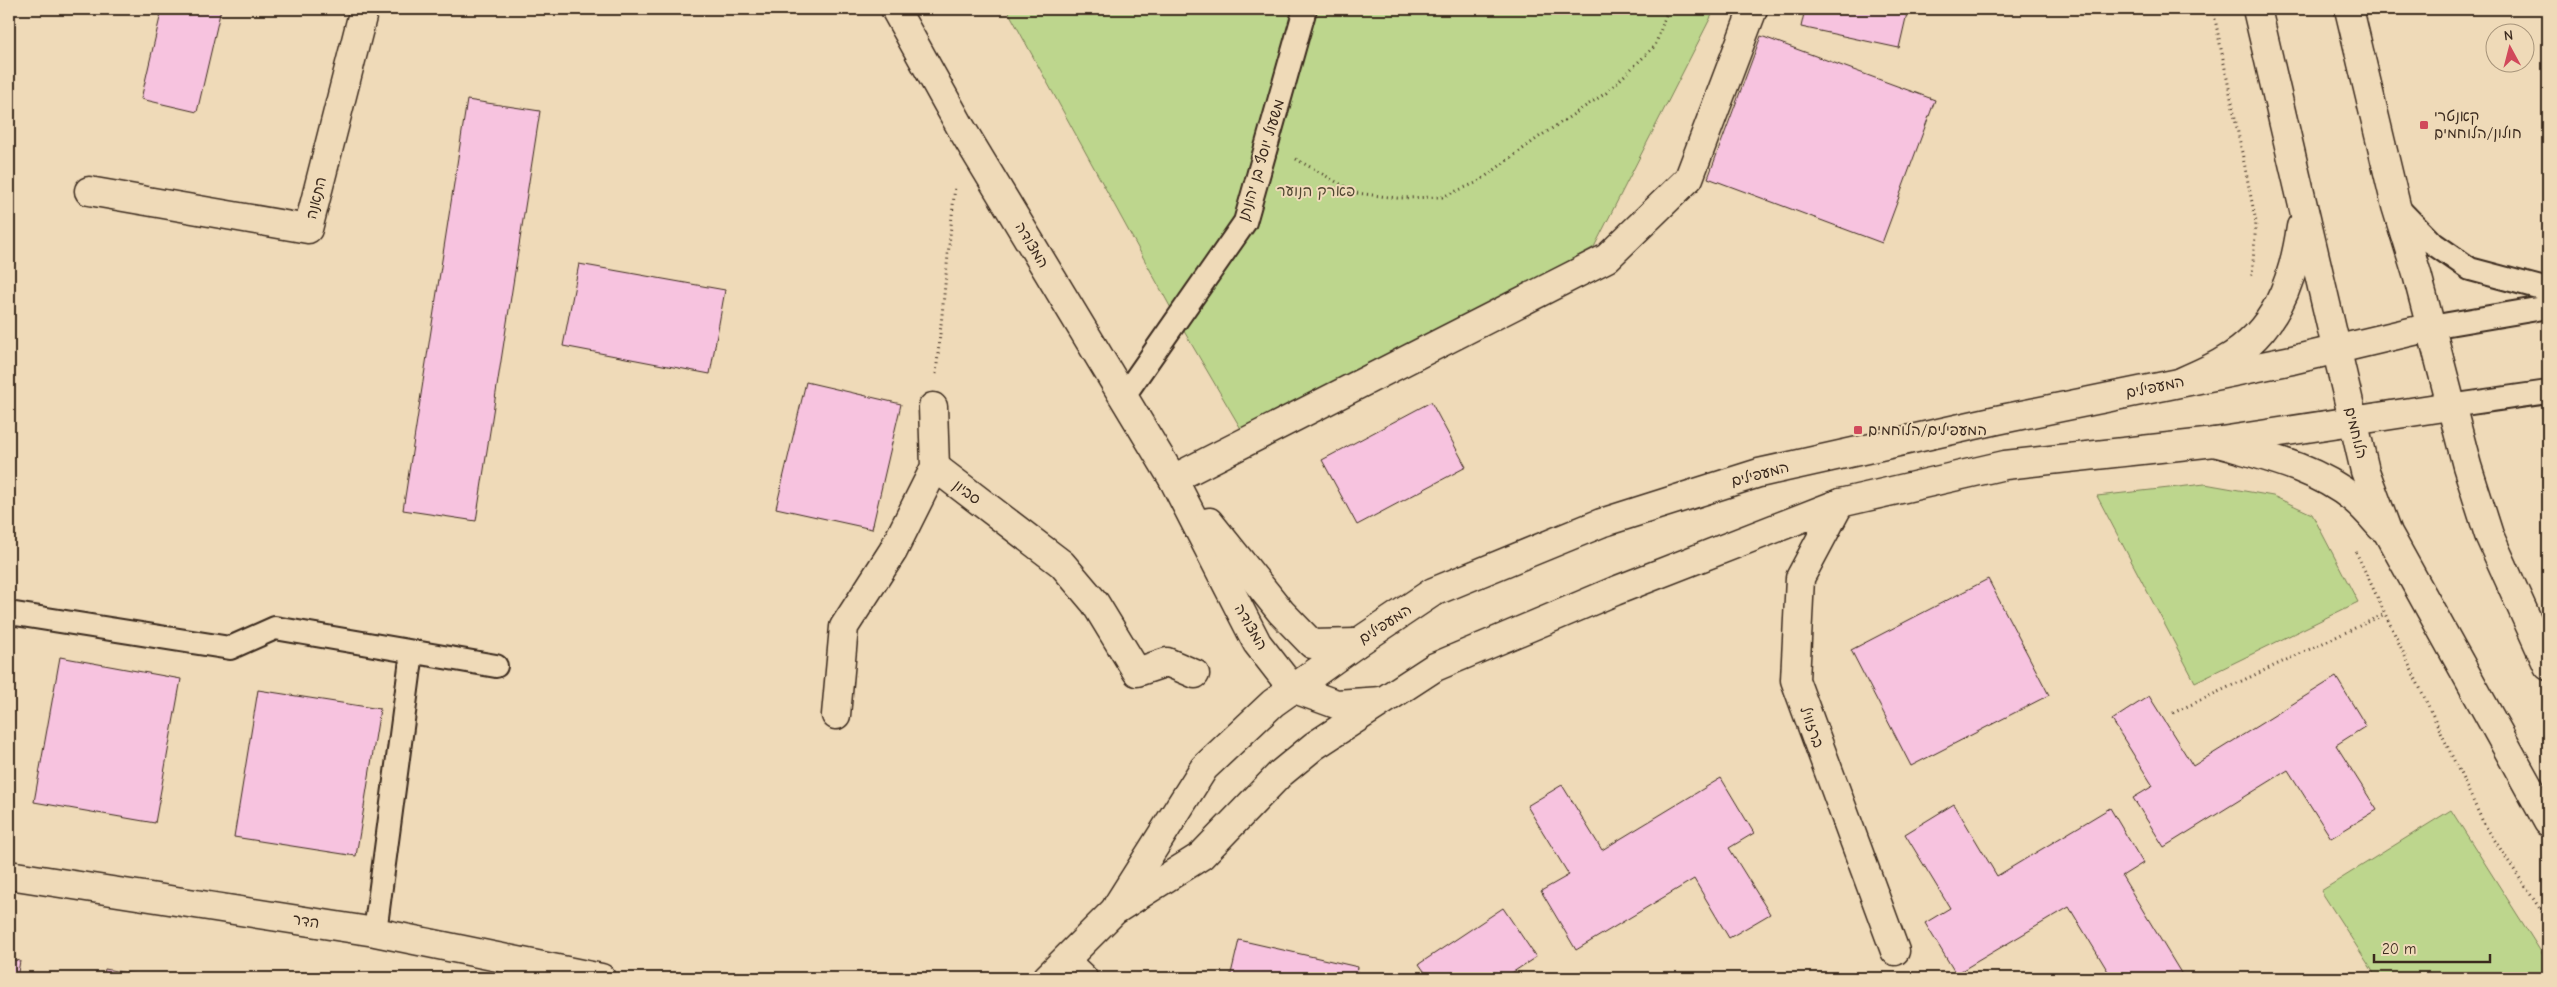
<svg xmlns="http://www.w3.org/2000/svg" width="2557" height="987" font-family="'Comic Neue','Playpen Sans Hebrew',sans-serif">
<rect width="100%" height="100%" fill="#efdab8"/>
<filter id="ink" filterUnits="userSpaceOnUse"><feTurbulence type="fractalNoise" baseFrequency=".02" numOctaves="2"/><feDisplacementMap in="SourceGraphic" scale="10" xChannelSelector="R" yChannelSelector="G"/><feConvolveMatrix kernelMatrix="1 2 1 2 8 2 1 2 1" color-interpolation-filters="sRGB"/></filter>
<g filter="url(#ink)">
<g fill="#bdd68d" stroke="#7c8056">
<polygon points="1007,9 1715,9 1594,247 1247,439 1178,321"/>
<polygon points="2205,484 2273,496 2312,514 2358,602 2195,682 2097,496"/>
<polygon points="2451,810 2548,963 2548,978 2377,978 2321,891"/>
</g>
<g fill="#f7c3df" stroke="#3b2a1e">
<polygon points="162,9 221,9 197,112 141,99"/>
<polygon points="1805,9 1908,9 1899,48 1801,27"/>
<polygon points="1761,36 1935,100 1882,243 1708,178"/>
<polygon points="467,100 540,111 476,521 403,510"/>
<polygon points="579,264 725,290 710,374 563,346"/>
<polygon points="806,382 901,404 872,529 776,508"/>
<polygon points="1431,402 1466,467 1357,525 1322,460"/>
<polygon points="1988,579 2049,695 1911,766 1851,650"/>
<polygon points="60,657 181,679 155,823 34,802"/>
<polygon points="2336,677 2366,726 2336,745 2377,810 2331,838 2288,770 2164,847 2133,798 2153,786 2112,720 2149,696 2193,766"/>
<polygon points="258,690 380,709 356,856 234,837"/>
<polygon points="1721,778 1754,833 1729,848 1770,914 1729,938 1694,879 1576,950 1541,891 1569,875 1527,806 1562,785 1602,850"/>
<polygon points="1954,804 1997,876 2110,808 2143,863 2122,876 2184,978 2112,978 2069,907 1956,974 1925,923 1950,908 1905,834"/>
<polygon points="1503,908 1536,957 1504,978 1429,978 1419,964"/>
<polygon points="1239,940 1358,967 1356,978 1230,978"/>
<polygon points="9,959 20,961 17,978 9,978"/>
<polygon points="105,969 155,978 103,978"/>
<polygon points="2332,971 2337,978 2320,978"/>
</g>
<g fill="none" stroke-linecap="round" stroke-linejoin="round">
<defs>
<g id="service">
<polyline points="2396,206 2431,242 2470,269 2548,290"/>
<polyline points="2431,327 2548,307"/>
<polyline points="1123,397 1245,222 1305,9"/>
<polyline points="2450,406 2548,392"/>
<polyline points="9,613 230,648 275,628 496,666"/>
<polyline points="375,932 412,652"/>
</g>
<g id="minor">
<polyline points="89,191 308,229 364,9"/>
<polyline points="935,467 1062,564 1095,603 1137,672 1167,662 1195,674"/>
<polyline points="1173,479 1607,258 1689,178 1753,9"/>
<polyline points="1840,503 1800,578 1795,680 1895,951"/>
<polyline points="836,715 844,627 893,551 935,467 933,407"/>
<polyline points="9,875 375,932 601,978"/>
<polyline points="1065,961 1083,978"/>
</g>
<g id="tertiary">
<polyline points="895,9 960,126 1173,479 1257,643 1292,688 1336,704 1382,701"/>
<polyline points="1209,522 1281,612 1312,644 1357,643"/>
<polyline points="1117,906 1204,768 1273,703 1357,643 1433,592 1601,523 1759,473 1997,420 2292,360 2431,327"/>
<polyline points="1047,978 1114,911 1201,856 1280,774 1314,746 1435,667 1615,591 1840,503 2005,465 2215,442 2450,406"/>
</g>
<g id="secondary">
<polyline points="2257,9 2365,471 2388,533 2548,822"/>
<polyline points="2349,9 2396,206 2417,274 2467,466 2489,535 2548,666"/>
<path d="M2183,381C2197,375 2211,369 2224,361C2275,332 2293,283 2301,227"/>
<path d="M2215,442C2263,456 2315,467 2354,499C2364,507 2373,518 2381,527"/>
</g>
</defs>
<use href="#service" stroke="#3b2a1e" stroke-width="26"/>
<use href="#minor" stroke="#3b2a1e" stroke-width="31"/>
<use href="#tertiary" stroke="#3b2a1e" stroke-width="31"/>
<use href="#secondary" stroke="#3b2a1e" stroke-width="31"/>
<g stroke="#3b2a1e" stroke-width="3" stroke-dasharray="1 4" stroke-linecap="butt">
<polyline points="2213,9 2256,222 2252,276"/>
<polyline points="1296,159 1356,193 1397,198 1442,197 1478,182 1539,137 1606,93 1655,46 1668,9"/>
<polyline points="936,374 955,186"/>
<polyline points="2356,552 2484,824 2548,921"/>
<polyline points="2173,713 2385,614"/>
</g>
<use href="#service" stroke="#efdab8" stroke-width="22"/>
<use href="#minor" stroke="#efdab8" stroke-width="28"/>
<use href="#tertiary" stroke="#efdab8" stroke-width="28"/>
<use href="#secondary" stroke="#efdab8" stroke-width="28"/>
</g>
</g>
<g fill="#d1495b" stroke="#efdab8" stroke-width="2">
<rect x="2419" y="120" width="10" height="10" rx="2.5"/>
<rect x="1853" y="425" width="10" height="10" rx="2.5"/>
</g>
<g text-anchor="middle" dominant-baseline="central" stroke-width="4" stroke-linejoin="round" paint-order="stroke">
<g font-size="15" fill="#3b2a1e" stroke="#efdab8" text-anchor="start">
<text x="2434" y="116">קאנטרי<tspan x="2434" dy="17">חולון/הלוחמים</tspan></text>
<text x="1868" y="430">המעפילים/הלוחמים</text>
</g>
<g font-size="15" fill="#3b2a1e" stroke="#efdab8">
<text transform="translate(1261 160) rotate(-73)">משעול יוסף בן יהונתן</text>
<text transform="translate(316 198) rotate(-76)">התאנה</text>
<text transform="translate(1032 245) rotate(59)">המצודה</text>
<text transform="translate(2155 387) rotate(-12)">המעפילים</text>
<text transform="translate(2356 433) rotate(76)">הלוחמים</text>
<text transform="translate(1760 474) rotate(-15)">המעפילים</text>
<text transform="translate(967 492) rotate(37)">סביון</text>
<text transform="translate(1385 624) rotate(-33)">המעפילים</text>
<text transform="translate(1251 627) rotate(60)">המצודה</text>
<text transform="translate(1812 727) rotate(70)">ברזוויל</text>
<text transform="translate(306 921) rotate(9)">הדר</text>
</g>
<g font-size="15" fill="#4e442f" stroke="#efdab8">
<text x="1316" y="191">פארק הנוער</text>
</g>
</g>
<rect width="2557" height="987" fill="none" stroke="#efdab8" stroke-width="30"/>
<rect x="15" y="15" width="2527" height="957" fill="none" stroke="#3b2a1e" stroke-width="2" filter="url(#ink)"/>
<g transform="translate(2510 48) rotate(353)"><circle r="24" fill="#efdab8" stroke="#a7947a"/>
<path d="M0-4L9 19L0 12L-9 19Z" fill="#d1495b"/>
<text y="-8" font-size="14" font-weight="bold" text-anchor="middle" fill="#3b2a1e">N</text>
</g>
<path d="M2374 954v8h116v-8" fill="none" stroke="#3b2a1e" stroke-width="2.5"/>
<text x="2382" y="954" font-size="15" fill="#3b2a1e" stroke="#efdab8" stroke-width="4" paint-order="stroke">20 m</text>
</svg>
